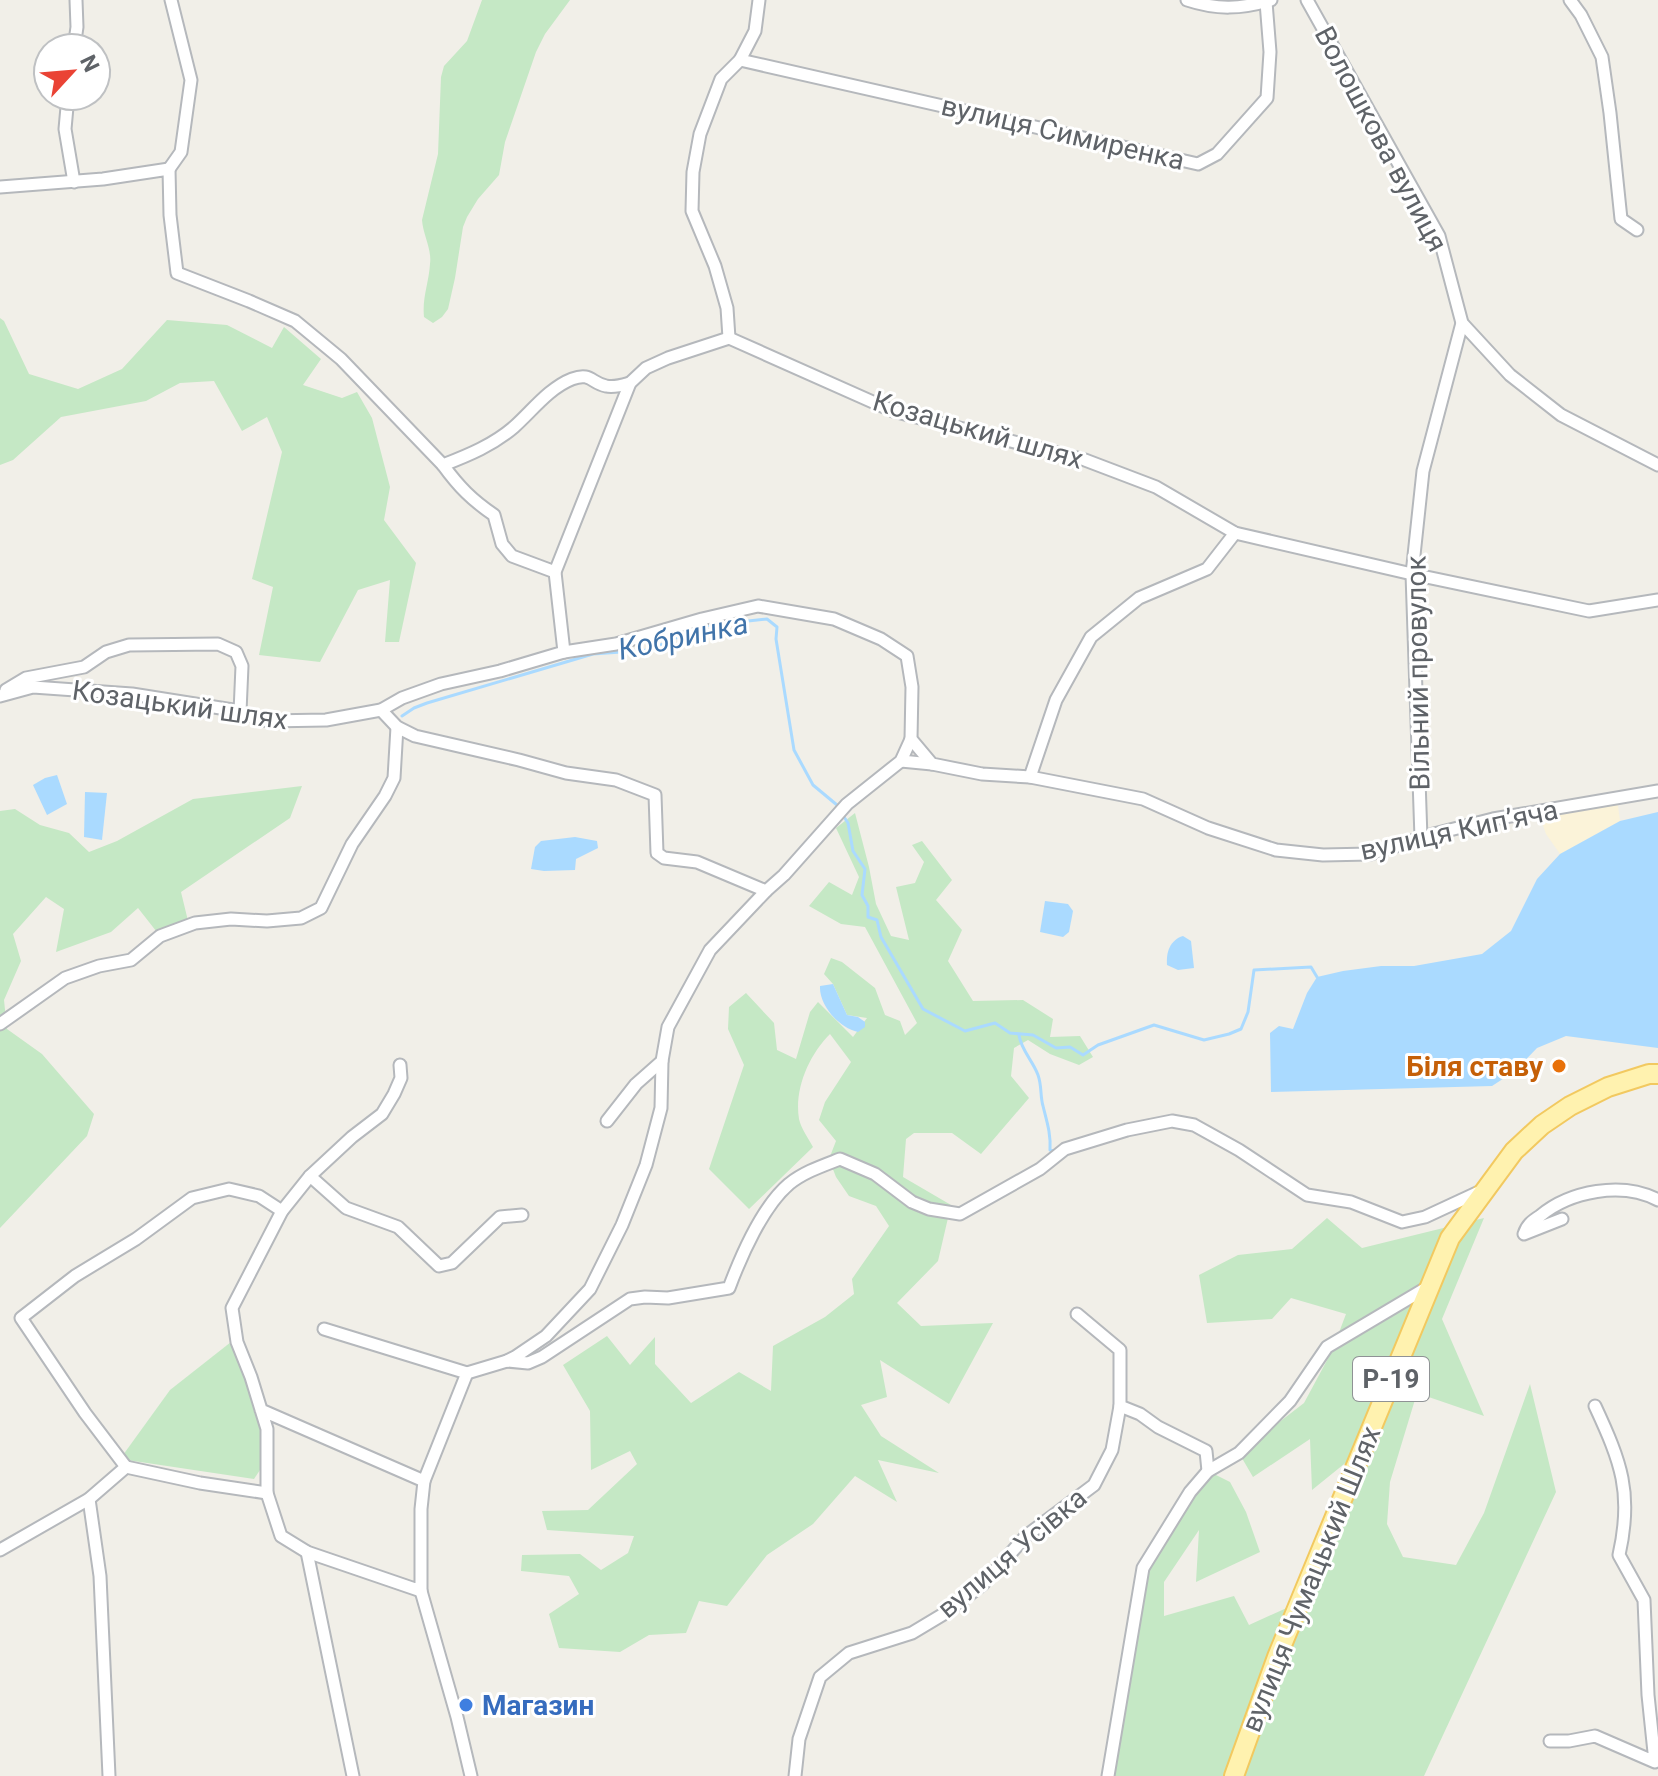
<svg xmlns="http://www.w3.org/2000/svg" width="1658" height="1776" font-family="Roboto,sans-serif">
<rect width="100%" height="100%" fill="#f1efe8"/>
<g fill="#c5e8c5">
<path d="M482,0H570L545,34L536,52L505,142L499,175L478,199L467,217L463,227L455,278L448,309L442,317L433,323L424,317C422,298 429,282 430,264C432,249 423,235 422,220L438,154L441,77L444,66L467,41Z"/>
<polygon points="0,318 4,321 29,374 78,389 122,369 167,320 227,325 272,348 284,327 321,359 303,385 342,398 357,392 372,418 390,487 384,520 416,563 399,642 385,642 390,580 358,590 320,662 259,655 273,587 252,579 282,452 267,417 242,431 214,381 180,383 146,401 61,417 13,460 0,465"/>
<polygon points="302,786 290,818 181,892 189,925 160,936 138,908 111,932 56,952 64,909 46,897 13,934 21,961 4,1000 7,1029 42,1054 94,1114 87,1136 0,1228 0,811 15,809 40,825 69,833 89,852 117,841 193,799"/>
<path d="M855,813L869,867L876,904L891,936L909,940L896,887L915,883L924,862L912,845L922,841L952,880L936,900L962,930L948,961L973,1001L1023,1000L1053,1019L1050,1037L1080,1036L1093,1057L1079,1065L1050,1054L1028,1040L1014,1048L1011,1076L1029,1098L981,1154L952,1133H914L906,1139L903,1177L951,1205L938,1261L897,1303L921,1326L993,1323L949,1404L880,1360L887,1397L861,1405L881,1436L939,1473L878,1460L897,1502L855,1476L813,1524L767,1555L727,1606L699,1601L686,1633L649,1635L620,1652L559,1648L549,1614L579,1594L569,1576L521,1571L522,1555L580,1554L601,1570L628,1553L634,1536L547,1530L542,1511L588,1510L637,1464L630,1451L591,1470L590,1411L563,1365L607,1336L630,1365L655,1337V1364L691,1403L739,1372L771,1391L773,1346L825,1317L854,1294L852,1279L889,1226L876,1206L849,1196L836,1177L829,1159L836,1141L819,1120L825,1102L851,1062L830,1034C809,1055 794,1089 799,1119C801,1128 808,1138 813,1147L749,1209L709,1169L744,1065L728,1029L729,1007L746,993L774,1023L777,1050L796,1059L810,1012L818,1002L853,1037L867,1018L847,1015L833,984L824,974L831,958L842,962L875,988L885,1015L900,1021L905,1035L917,1023L865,927L841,924L809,906L829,882L852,895L859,877L836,828Z"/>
<polygon points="1327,1218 1362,1248 1484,1218 1442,1319 1484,1416 1417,1393 1390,1482 1387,1524 1403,1557 1456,1565 1484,1513 1530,1384 1556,1492 1424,1776 1108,1776 1143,1568 1208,1471 1230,1482 1246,1512 1260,1552 1196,1582 1199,1530 1164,1582 1164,1616 1234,1596 1249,1625 1311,1597 1375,1439 1312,1490 1310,1439 1253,1477 1239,1453 1304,1403 1332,1351 1346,1314 1291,1298 1272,1319 1207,1323 1199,1275 1238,1255 1292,1249"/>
<polygon points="231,1342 252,1389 262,1428 264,1464 254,1479 127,1460 123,1455 170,1390"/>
</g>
<polygon fill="#fbf3d9" points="1617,798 1620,821 1560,854 1546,834 1538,811"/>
<g fill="#aadaff">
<polygon points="57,775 67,804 47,815 33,785 45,778"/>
<polygon points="85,792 107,793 102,840 84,837"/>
<polygon points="1658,812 1658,1048 1566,1036 1537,1048 1515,1071 1492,1086 1271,1092 1270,1033 1279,1026 1293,1029 1307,993 1317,977 1343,971 1381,966 1414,966 1482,954 1511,931 1537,879 1560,854 1620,821"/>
<polygon points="575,837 597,841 598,848 576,859 575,870 544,871 531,869 535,847 541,841"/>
<polygon points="1045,901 1068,904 1073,911 1069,932 1063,937 1040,932"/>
<path d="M1183,936L1191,941L1194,968L1178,970L1167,965C1166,952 1170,940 1183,936Z"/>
<path d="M833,984L847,1015L858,1017L865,1022V1027L858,1032C839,1028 819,1005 820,986Z"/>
</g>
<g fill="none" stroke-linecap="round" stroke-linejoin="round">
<g stroke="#aadaff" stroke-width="3">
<polyline points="402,716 414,708 427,703 593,654 649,650 703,626 767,619 777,627 776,639 794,750 813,785 837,805"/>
<polyline points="844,817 848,823 853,851 865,869 862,895 868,906 868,917 877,920 881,937 923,1009 965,1031 995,1023 1010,1033 1033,1035 1056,1048 1070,1047 1083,1055 1098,1045 1154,1025 1204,1040 1229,1034 1241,1029 1248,1012 1254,970 1311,967 1317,977"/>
<path d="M1019,1035C1021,1050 1033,1061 1038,1075C1042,1086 1040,1096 1043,1106C1047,1122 1051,1134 1050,1150L1054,1151"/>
</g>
<defs>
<g id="street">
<path d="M1187,0C1217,10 1241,9 1271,0"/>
<polyline points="1307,0 1439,236 1462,323 1510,375 1561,415 1658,465"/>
<polyline points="1570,0 1581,15 1602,57 1610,113 1621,219 1637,230"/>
<polyline points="74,48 77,27 76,0"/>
<polyline points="740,60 755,31 759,0"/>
<polyline points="68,96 65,129 74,182"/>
<polyline points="169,169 181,152 191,80 171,0"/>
<path d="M0,187L103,179L169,169L170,215L177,273L249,301L295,321L341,359L443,465C469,455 493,445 514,427C532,411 549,388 572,379C591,372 591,383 606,386C614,388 623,385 630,383"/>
<polyline points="729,338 727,308 715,266 692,211 693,172 700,134 721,79 740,60 1198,164 1217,154 1267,98 1270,52 1266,2"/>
<path d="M443,465C459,487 472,500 494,515L502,544L512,556L555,572"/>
<polyline points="564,652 616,644 702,619 758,606 834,619 881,639 907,656 912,687 911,739 932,764 982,774 1030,777 1143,799 1208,828 1276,850 1323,855 1370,854 1434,834 1493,819 1658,791"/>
<polyline points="6,690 26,678 84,667 106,652 129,645 218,644 236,652 242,666 240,712"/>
<polyline points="0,696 33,687 132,694 233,710 268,721 326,720 381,710 402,698 441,684 500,671 564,652 555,572 630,383 646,368 668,358 729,338 893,411 1085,460 1156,487 1235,533 1412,574 1589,611 1658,600"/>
<polyline points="381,710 397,727 415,736 519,760 566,773 616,780 655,795 657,853 664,858 697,862 766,891 784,875 847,804 901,761 911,739"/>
<polyline points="901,761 932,764"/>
<polyline points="1030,777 1056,700 1091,637 1139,598 1207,569 1235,533"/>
<polyline points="1421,838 1412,574 1423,471 1462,323"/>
<polyline points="0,1024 65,978 99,966 131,960 160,936 195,923 231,919 267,921 301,918 321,908 352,844 385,796 394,778 397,727"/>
<polyline points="607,1121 636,1084 662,1061 668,1027 710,950 766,891"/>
<polyline points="310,1176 346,1208 398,1227 439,1266 452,1263 500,1217 522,1215"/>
<path d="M1562,1219L1524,1234C1527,1225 1532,1221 1540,1216C1570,1191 1622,1181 1658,1200"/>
<polyline points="1077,1314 1120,1350 1120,1406 1140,1414 1158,1427 1206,1451 1208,1471"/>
<polyline points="324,1329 467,1373 424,1481"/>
<polyline points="507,1361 515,1357 546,1336 590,1289 622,1225 646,1165 661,1108 662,1061"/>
<path d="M467,1373L507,1361L528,1363L542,1357L630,1299L645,1297L668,1298L729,1288C741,1256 763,1206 789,1184C804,1172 822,1166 840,1159L875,1174L912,1202L929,1209L960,1214L1040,1169L1065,1149L1127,1130L1172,1121L1194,1125L1239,1150L1307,1195L1351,1202L1402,1222L1425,1217L1481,1191"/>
<polyline points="261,1410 424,1481 421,1509 421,1591 307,1552 281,1536 267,1493 267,1429 251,1377 237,1342 232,1308 282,1211 310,1176 352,1137 382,1114 394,1094 401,1078 400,1065"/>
<polyline points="126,1467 200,1483 267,1493"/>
<polyline points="89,1499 100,1576 109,1776"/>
<polyline points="0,1550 89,1499 126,1467 85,1413 21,1318 75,1276 136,1239 192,1198 229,1189 259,1196 282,1211"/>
<polyline points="307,1552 353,1776"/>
<polyline points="421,1591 457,1717 471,1776"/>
<path d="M1550,1741H1569L1595,1736L1655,1762L1648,1695L1644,1600L1619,1555C1633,1493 1621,1462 1595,1406"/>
<polyline points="795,1776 799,1739 820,1677 849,1653 912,1633 947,1612 983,1584 1026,1536 1094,1485 1112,1450 1120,1406"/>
<polyline points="1108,1776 1143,1568 1190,1492 1208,1471 1239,1453 1290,1401 1327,1347 1428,1287"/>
</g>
<polyline id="primary" points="1234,1776 1277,1657 1450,1238 1514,1151 1542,1125 1570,1106 1608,1087 1649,1074 1658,1074"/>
</defs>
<use href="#street" stroke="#b5b8bc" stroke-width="15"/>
<use href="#primary" stroke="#f2c960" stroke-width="22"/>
<use href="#street" stroke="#fff" stroke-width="11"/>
<use href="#primary" stroke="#fff2af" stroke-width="18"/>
</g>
<circle fill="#e8710a" stroke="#fff" stroke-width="3" cx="1559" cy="1066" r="8"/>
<circle fill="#3f7fe0" stroke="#fff" stroke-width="3" cx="466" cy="1705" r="8"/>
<g text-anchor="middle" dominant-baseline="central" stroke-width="6" stroke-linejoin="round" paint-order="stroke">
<rect fill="#fff" stroke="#8f9295" stroke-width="2" x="1353" y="1357" width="76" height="44" rx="6"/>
<g font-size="26" font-weight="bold" fill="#5f6368">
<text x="1391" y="1379">Р-19</text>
</g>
<g font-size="28" fill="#5f6368" stroke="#fff">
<text transform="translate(1063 133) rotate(13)">вулиця Симиренка</text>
<text transform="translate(1381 139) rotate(62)">Волошкова вулиця</text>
<text transform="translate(978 430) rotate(16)">Козацький шлях</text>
<text transform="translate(1418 673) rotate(-91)">Вільний провулок</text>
<text transform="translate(180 705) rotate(8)">Козацький шлях</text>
<text transform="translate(1459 830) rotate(-12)">вулиця Кипʼяча</text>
<text transform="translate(1012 1553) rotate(-40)">вулиця Усівка</text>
<text transform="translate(1311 1579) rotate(-68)">вулиця Чумацький Шлях</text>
</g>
<g font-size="28" font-weight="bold" fill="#c56008" stroke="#fff" text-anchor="end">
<text x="1543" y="1066">Біля ставу</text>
</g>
<g font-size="28" font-weight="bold" fill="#366cbe" stroke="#fff" text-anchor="start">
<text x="482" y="1705">Магазин</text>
</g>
<g font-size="30" font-style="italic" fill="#4174aa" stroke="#fff">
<text transform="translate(683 636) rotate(-12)">Кобринка</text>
</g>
</g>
<g transform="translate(72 72) rotate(64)"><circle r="38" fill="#ffffff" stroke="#bfc1c3" stroke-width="2"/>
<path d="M0-6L14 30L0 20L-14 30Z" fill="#ea4335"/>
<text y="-12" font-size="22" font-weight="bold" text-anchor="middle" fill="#5f6368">N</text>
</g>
</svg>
